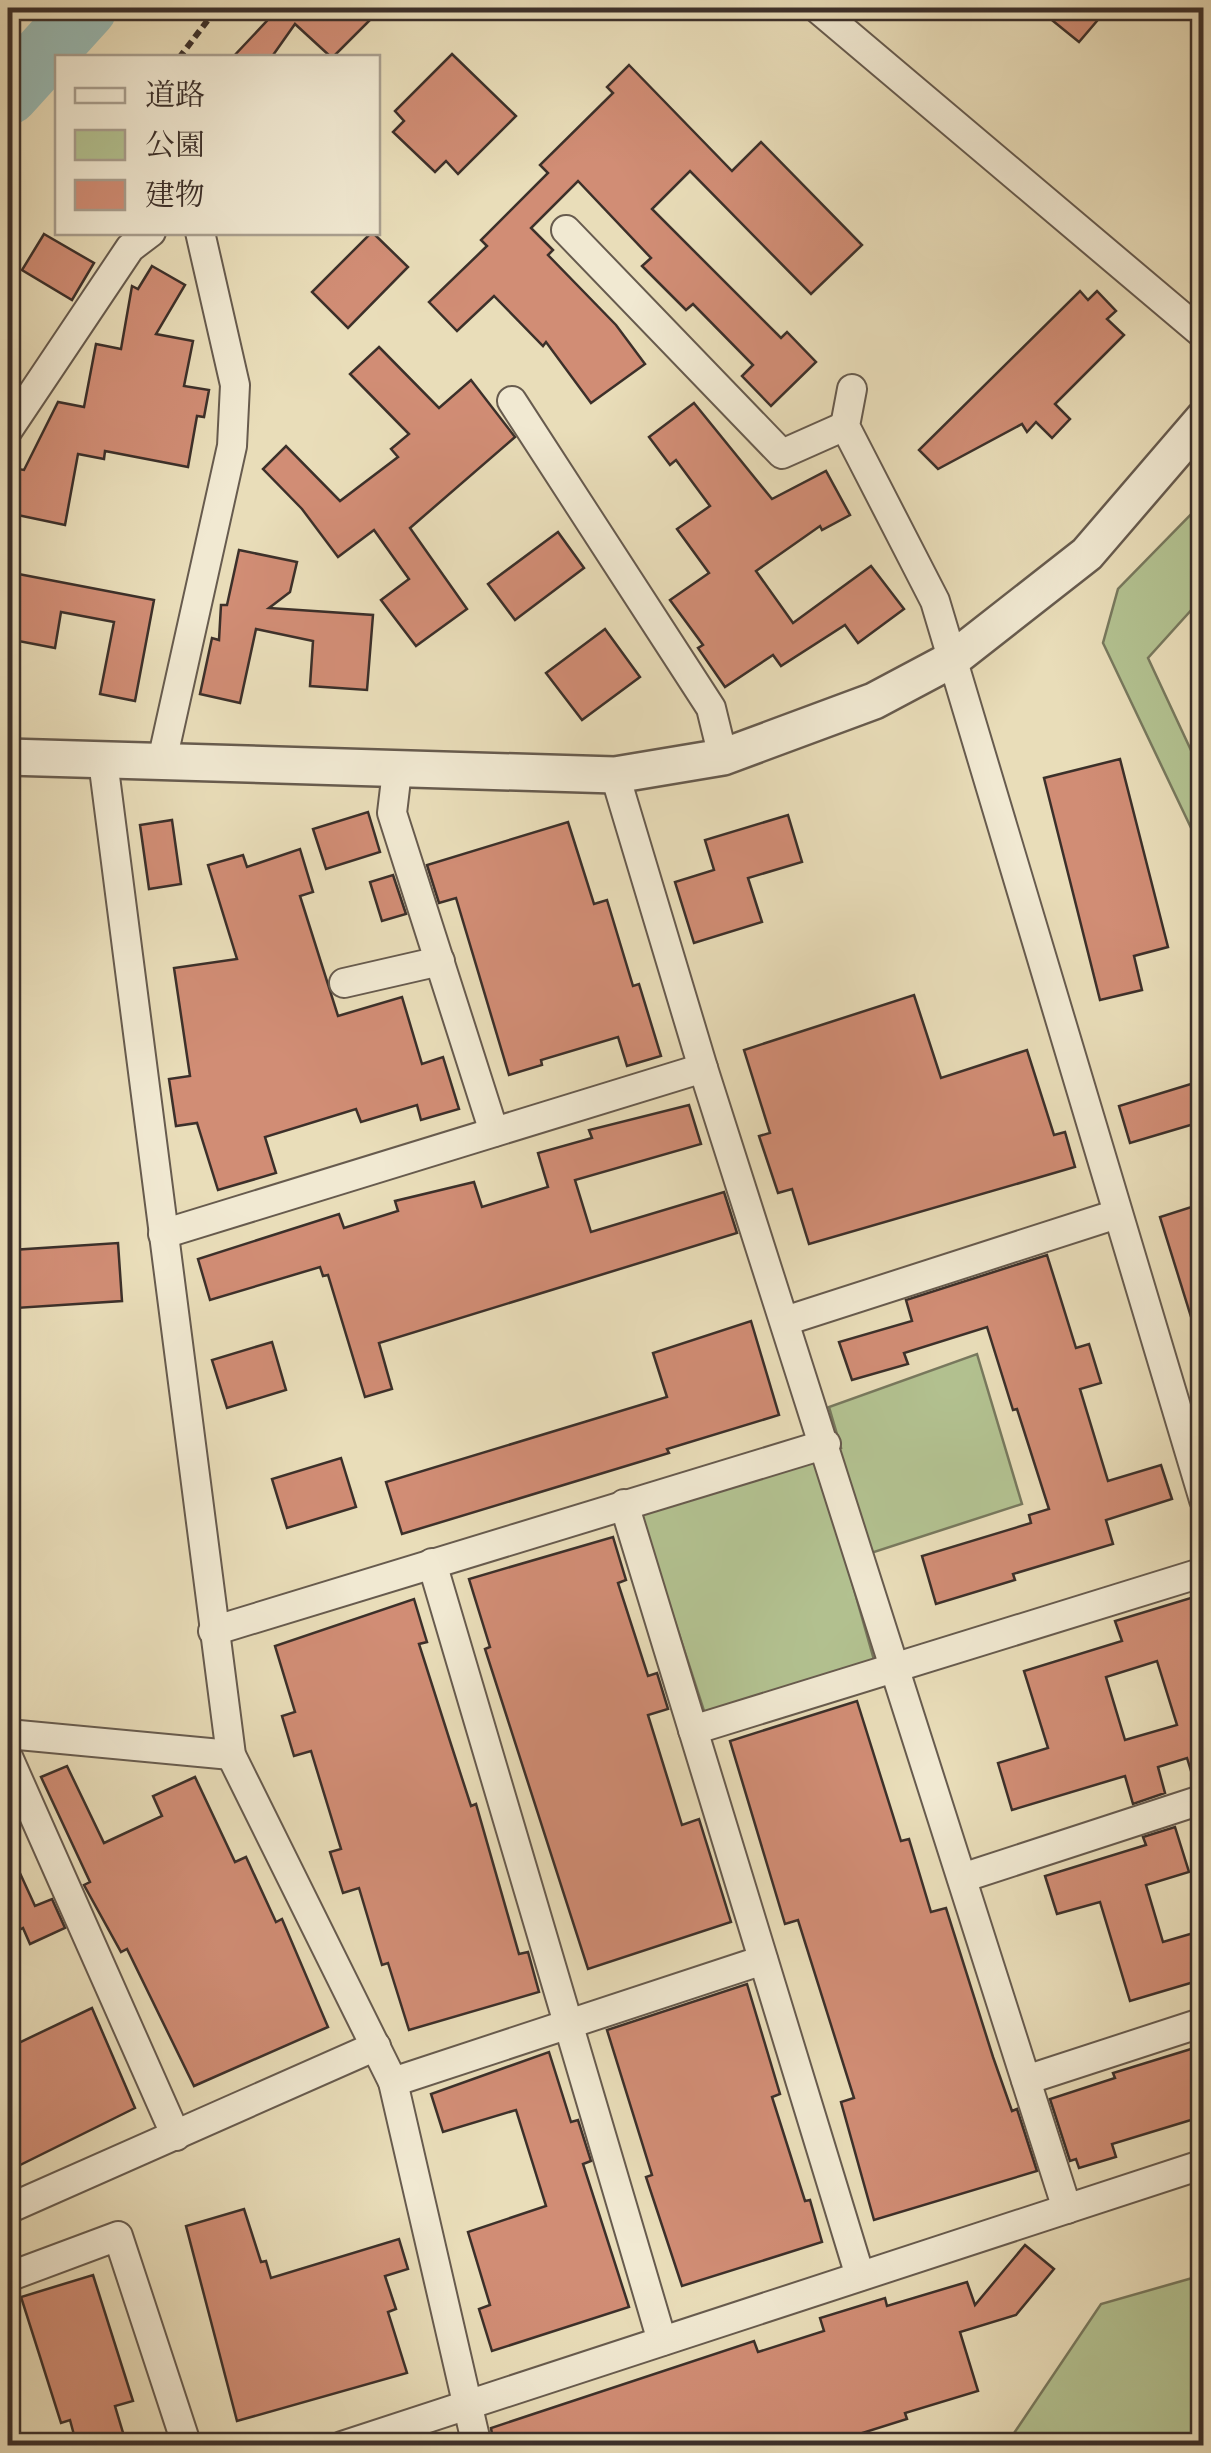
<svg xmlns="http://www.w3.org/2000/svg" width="1211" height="2453" font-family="'Old Standard TT','Noto Serif JP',serif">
<rect width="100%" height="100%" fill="#e9ddb9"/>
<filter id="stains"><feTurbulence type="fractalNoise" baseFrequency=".002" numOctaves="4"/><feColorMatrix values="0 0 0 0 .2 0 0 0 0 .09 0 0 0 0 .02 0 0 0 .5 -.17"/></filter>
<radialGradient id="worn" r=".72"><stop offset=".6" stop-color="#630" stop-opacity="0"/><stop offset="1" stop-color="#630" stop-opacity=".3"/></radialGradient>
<g fill="#b3c291" stroke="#78795e" stroke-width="2.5">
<polygon points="1203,502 1203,597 1148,658 1203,776 1203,853 1103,643 1118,589"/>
<polygon points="977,1354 1022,1504 846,1561 874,1660 705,1714 639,1511 841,1448 829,1407"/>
<polygon points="1203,2275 1203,2445 1006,2445 1101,2304"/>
</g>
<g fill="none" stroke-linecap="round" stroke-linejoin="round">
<polyline stroke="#99bbb5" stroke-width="62" points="8,94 86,8"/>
</g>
<g fill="#d18d75" stroke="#3c302a" stroke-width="2.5" fill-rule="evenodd">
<polygon points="279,8 382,8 332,58 295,24 271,58 232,58"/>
<polygon points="1037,8 1108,8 1079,42"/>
<polygon points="452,54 516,116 458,174 446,161 435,172 393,132 404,121 395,111"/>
<polygon points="629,65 732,171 761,142 862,245 811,294 690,171 652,209 781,338 787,332 816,362 771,406 742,376 753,365 693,304 686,310 642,266 651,258 578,181 531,228 553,250 548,255 616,325 645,364 591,403 546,342 543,346 494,296 457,331 429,302 487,246 481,240 548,173 540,165 613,93 607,87"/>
<polygon points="372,232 408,267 348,328 312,292"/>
<polygon points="44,234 94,263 72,300 22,270"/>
<polygon points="152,266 185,285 156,334 193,341 184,386 209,390 204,417 197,416 188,467 105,451 104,459 78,454 65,525 8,513 11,468 24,470 58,402 84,407 96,344 121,349 132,286 138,289"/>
<polygon points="1080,291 1088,300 1097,291 1116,311 1107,319 1124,335 1055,404 1070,419 1052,438 1036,422 1027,432 1022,424 938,469 919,450"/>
<polygon points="379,347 439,408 471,380 515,437 410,528 467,609 416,646 381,600 409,579 374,530 338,557 302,509 263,469 286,446 340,501 398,457 391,449 409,434 350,374"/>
<polygon points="694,403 772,499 826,471 850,515 822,530 820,526 756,571 793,623 871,566 904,609 858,643 845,625 781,666 773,655 725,687 698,648 703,645 670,600 709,573 677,529 710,506 676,460 670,465 649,437"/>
<polygon points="558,532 584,568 515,620 488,584"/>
<polygon points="239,550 297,562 290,592 269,608 373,615 367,690 310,686 313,641 256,629 240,703 200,694 212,638 219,640 221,605 227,605"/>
<polygon points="8,572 154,600 135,701 100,694 114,622 61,612 55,648 8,639"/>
<polygon points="605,629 640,677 582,720 546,673"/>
<polygon points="1120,759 1168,947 1134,956 1142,990 1100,1000 1044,778"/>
<polygon points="368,812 380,852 326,869 313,829"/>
<polygon points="788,815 802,862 748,878 762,922 694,943 675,882 714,870 705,840"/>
<polygon points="172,820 181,884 149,889 140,825"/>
<polygon points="568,822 594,904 607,900 633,986 639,984 661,1056 627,1066 618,1037 541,1060 542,1065 509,1075 456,898 439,903 427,865"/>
<polygon points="300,849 313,892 300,896 338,1016 402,997 422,1064 443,1057 459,1109 421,1120 417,1105 361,1122 356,1109 265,1137 276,1173 218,1190 197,1123 176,1126 169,1079 190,1076 174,968 237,959 208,865 243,855 247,867"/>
<polygon points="393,875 406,914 382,921 370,882"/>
<polygon points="914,995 941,1078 1027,1050 1054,1135 1065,1132 1075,1167 809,1244 792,1189 778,1193 759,1136 770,1133 744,1050"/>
<polygon points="1204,1080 1204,1121 1130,1143 1119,1106"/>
<polygon points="689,1105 701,1144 575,1180 591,1232 724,1192 737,1233 379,1343 392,1389 365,1397 328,1275 323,1276 320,1267 210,1300 198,1259 339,1214 344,1228 398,1211 395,1201 474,1182 482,1207 548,1187 538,1153 592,1138 589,1130"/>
<polygon points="1204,1203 1204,1335 1197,1336 1160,1217"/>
<polygon points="118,1243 122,1301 16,1308 12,1250"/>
<polygon points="1047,1255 1076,1348 1089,1344 1101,1383 1080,1389 1108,1481 1161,1465 1172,1499 1106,1520 1113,1544 1013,1574 1015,1580 936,1604 922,1556 1031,1523 1029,1515 1049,1509 1017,1409 1013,1410 987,1327 904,1353 908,1364 852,1380 839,1342 912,1321 906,1300"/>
<polygon points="751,1321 779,1415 667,1449 669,1453 402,1534 386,1482 667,1397 653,1353"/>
<polygon points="272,1342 286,1390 227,1408 212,1360"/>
<polygon points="341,1458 356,1507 287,1528 272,1479"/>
<polygon points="613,1537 626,1580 618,1583 648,1676 657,1673 668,1709 648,1715 682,1825 699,1819 731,1922 588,1969 485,1649 490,1647 469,1579"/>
<path d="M1194,1597L1204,1628V1782L1195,1784L1187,1758L1158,1767L1165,1793L1133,1804L1125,1776L1012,1810L998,1763L1048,1748L1024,1671L1122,1641L1115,1621ZM1157,1661L1177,1725L1125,1740L1106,1677Z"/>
<polygon points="414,1599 427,1642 419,1644 449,1738 471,1806 476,1804 519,1954 528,1952 539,1992 409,2030 388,1963 382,1965 359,1888 343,1893 330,1852 341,1849 311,1751 294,1756 282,1716 295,1712 275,1646"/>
<polygon points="857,1701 901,1841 909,1839 931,1912 946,1908 993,2057 1012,2111 1017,2109 1037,2171 874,2220 841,2102 854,2098 798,1920 785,1924 730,1741"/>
<polygon points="67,1766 104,1843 162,1816 153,1796 195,1777 235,1862 246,1857 276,1922 282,1919 328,2027 194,2086 127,1949 121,1952 84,1885 90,1882 41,1777"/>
<polygon points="1175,1827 1189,1872 1146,1885 1163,1942 1204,1930 1204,1979 1130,2001 1100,1902 1057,1914 1045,1876 1146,1845 1143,1837"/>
<polygon points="8,1847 35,1906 52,1899 65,1928 30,1944 23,1928 8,1936"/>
<polygon points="747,1984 780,2094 772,2097 805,2201 810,2200 822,2242 682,2286 646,2177 652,2175 607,2030"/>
<polygon points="92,2008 135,2108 8,2171 8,2048"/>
<polygon points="1204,2045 1204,2116 1112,2144 1116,2157 1079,2168 1076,2159 1070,2161 1050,2099 1115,2078 1113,2073"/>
<polygon points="549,2052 571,2122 578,2120 591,2161 583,2164 629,2307 492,2351 479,2309 490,2305 468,2232 546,2206 516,2110 443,2132 431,2094"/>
<polygon points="244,2209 261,2262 266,2261 271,2278 399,2239 408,2269 385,2276 396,2309 388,2312 407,2373 237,2421 186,2226"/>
<polygon points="1025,2245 1054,2269 1016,2315 960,2332 978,2391 905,2413 907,2419 821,2446 494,2446 491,2428 754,2341 758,2352 824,2331 820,2318 885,2298 887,2306 967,2282 975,2305"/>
<polygon points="93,2275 133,2401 115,2406 127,2446 77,2446 70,2420 61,2423 21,2297"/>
</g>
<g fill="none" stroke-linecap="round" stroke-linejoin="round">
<defs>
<g id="minor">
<polyline points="817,8 1204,335"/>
<polyline points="566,230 782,454 845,426"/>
<polyline points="852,389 845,426 935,601 1204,1500"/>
<polyline points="512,401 711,708 723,757"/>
<polyline points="8,430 130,248 151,232"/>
<polyline points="103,761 231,1755 393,2082 477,2446"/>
<polyline points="162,761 232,446 235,385 200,232"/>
<polyline points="397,771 392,813 494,1132"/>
<polyline points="615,775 703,1068 1067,2209"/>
<polyline points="344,983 440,961"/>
<polyline points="163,1234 703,1068"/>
<polyline points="785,1321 1117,1214"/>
<polyline points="624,1504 860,2276"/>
<polyline points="432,1563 662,2341"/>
<polyline points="213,1631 826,1444"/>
<polyline points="693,1730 1204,1572"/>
<polyline points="8,1734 231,1755"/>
<polyline points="8,1757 176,2136"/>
<polyline points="962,1878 1204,1799"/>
<polyline points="1026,2080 1204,2022"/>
<polyline points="393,2082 763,1960"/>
<polyline points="8,2209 376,2046"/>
<polyline points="8,2277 118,2236 187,2446"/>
<polyline points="342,2446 1204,2164"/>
</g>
<polyline id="tertiary" points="8,757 615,775 723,757 874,701 953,659 1087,554 1204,418"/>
</defs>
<use href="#minor" stroke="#675b4e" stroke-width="32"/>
<use href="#tertiary" stroke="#675b4e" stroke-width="40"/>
<polyline stroke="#3c302a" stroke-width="6" stroke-dasharray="8 5" stroke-linecap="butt" points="179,58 217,8"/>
<use href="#minor" stroke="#f1e9d2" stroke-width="28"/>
<use href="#tertiary" stroke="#f1e9d2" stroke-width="35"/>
</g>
<rect width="1211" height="2453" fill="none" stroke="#e9ddb9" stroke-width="40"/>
<rect x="10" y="10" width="1191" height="2433" fill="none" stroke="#3c302a" stroke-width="5"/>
<rect x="20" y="20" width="1171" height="2413" fill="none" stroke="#3c302a" stroke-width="2.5"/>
<rect x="55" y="55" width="325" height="180" fill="#f1e9d2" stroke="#a99f8f" stroke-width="2.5"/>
<rect x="75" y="88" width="50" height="15" fill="#f1e9d2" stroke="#a99f8f" stroke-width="2.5"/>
<text x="145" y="105" font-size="30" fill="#3c302a">道路</text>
<rect x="75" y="130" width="50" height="30" fill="#b3c291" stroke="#a99f8f" stroke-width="2.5"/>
<text x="145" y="155" font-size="30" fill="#3c302a">公園</text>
<rect x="75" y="180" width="50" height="30" fill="#d18d75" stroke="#a99f8f" stroke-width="2.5"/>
<text x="145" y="205" font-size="30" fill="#3c302a">建物</text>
<rect width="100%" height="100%" filter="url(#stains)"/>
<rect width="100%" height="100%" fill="url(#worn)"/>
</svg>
